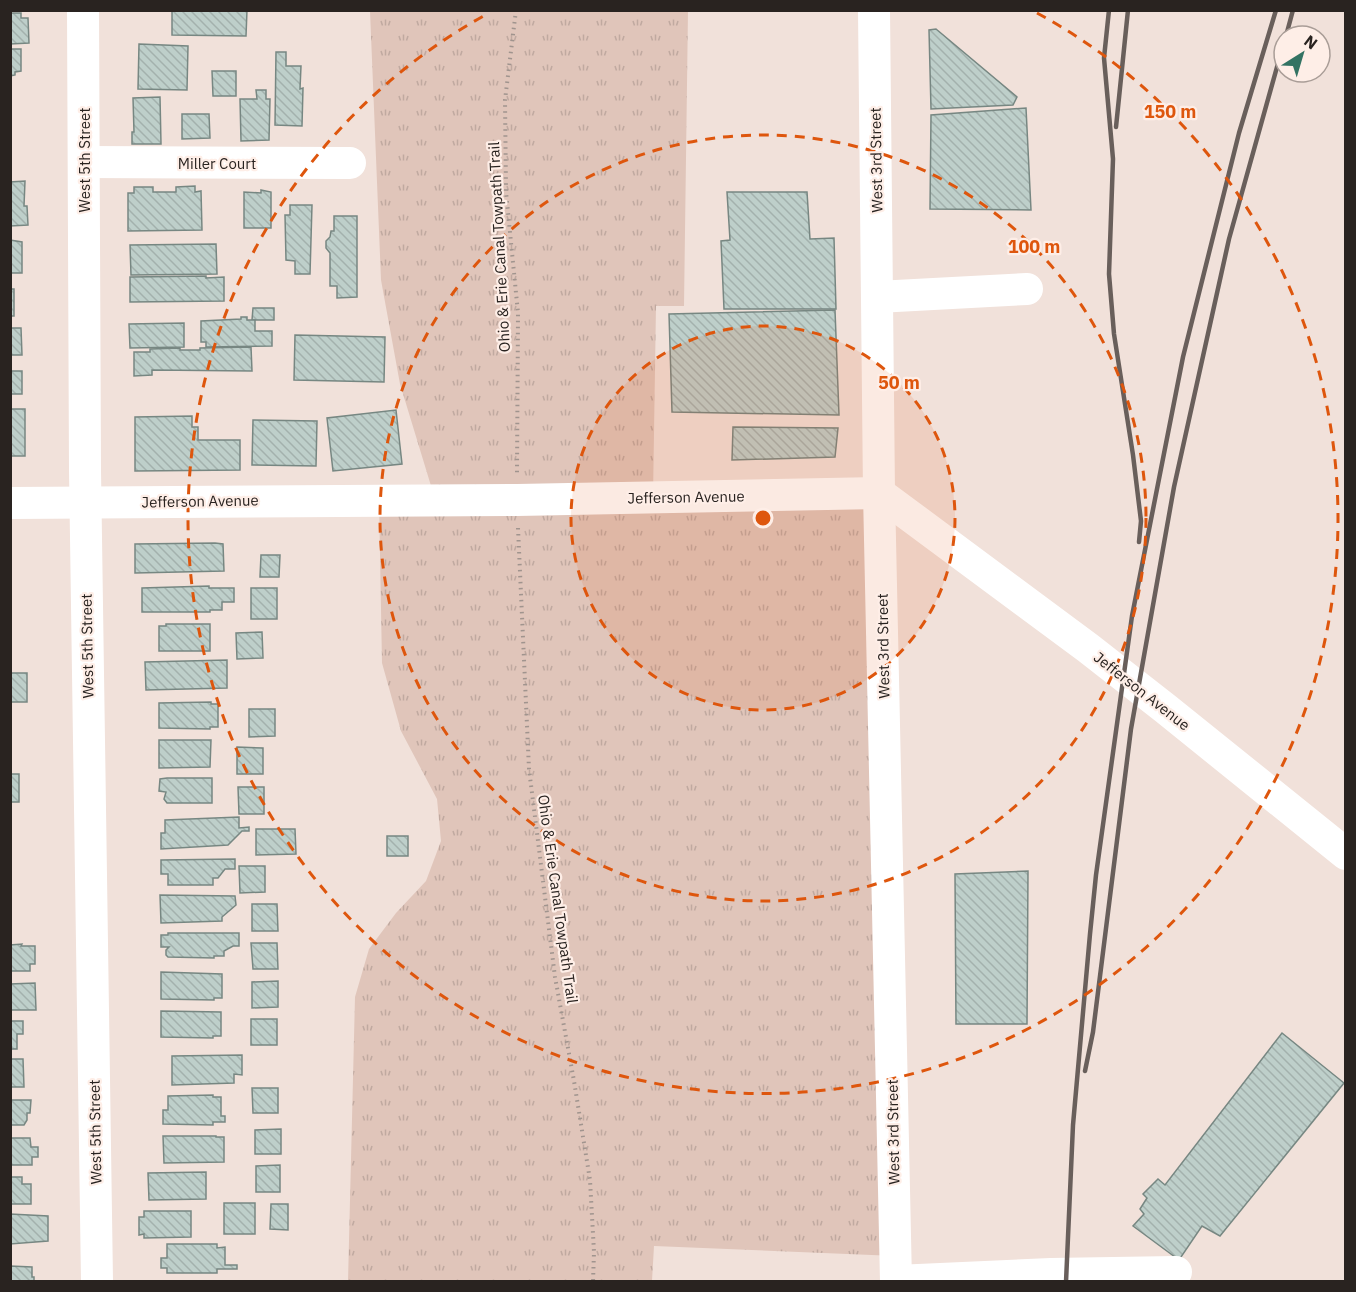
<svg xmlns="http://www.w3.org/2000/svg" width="1356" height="1292" font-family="'IBM Plex Sans',sans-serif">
<defs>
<pattern id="grass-tufts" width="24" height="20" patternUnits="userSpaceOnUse" patternTransform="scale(1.5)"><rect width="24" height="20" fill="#e0c5ba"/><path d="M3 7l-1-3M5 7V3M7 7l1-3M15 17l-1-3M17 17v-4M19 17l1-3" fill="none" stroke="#c0a9a0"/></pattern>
<pattern id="building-back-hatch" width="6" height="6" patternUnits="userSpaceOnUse" patternTransform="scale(1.5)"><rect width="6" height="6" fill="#becfca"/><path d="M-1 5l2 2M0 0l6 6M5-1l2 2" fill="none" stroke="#a3b1ad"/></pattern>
</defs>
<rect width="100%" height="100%" fill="#f1e1da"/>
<polygon fill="url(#grass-tufts)" points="370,11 688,11 684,306 656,306 653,497 879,493 896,1256 654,1246 652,1281 348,1282 355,997 369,949 396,913 426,881 441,841 437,799 401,731 382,663 379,500 435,499 400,384 381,280"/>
<g fill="url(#building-back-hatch)" stroke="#778782" stroke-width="1.5">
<polygon points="172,10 247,10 246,36 172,35"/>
<polygon points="10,13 21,13 21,18 28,18 29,43 10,44"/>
<polygon points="936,29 1017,97 1013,105 931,109 929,30"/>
<polygon points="139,44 188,46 187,90 138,89"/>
<polygon points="10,49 21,49 21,71 15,72 15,75 10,76"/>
<polygon points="276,52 286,52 286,66 301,66 300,89 303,88 302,126 275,125"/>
<polygon points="212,71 236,71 236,96 213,96"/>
<polygon points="256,90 266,90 266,99 270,99 269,140 241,141 240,99 257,99"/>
<polygon points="160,97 161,144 132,144 132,132 134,132 133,98"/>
<polygon points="1026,108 1031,210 930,209 931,115"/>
<polygon points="182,114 209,114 210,138 182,139"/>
<polygon points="25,181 24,206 27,206 28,225 10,226 10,182"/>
<polygon points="195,186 195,192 201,191 202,230 128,231 128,193 134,193 134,187 153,187 153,192 176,192 176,187"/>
<polygon points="261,190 271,192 271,228 244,228 244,192 261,193"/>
<polygon points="727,192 807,192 810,239 834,238 836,309 724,309 721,241 730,240"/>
<polygon points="290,205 312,205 310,274 295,274 295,261 286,260 285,215 290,215"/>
<polygon points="334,216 357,216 357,297 337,298 337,286 330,286 330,253 326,248 326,241 330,237 331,231 334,231"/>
<polygon points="10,240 22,242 22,273 10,273"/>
<polygon points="216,244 217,274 131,275 130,245"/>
<polygon points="206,276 206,278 224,277 224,301 130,302 130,277"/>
<rect x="10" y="289" width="4" height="27"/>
<polygon points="253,308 274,308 274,320 252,320"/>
<polygon points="835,310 839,415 672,412 669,314"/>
<polygon points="241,317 247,317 247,320 255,320 255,331 272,331 272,346 206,347 206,342 201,342 201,321 241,319"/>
<polygon points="184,323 184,347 130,348 129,324"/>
<polygon points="10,328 21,328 22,355 10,355"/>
<polygon points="295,335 385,337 384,382 294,380"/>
<polygon points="251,347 252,371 152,370 152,375 134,376 134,352 150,352 150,349 180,348 180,350 200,350 200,348"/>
<polygon points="10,368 11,371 22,371 22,394 10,394"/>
<rect x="10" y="409" width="15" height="47"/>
<polygon points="396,410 402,464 333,471 327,418"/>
<polygon points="192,416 192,427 198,427 198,440 240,440 240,470 135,471 135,417"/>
<polygon points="253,420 317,421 316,466 252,465"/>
<polygon points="733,427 838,428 835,457 732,460"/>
<polygon points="215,543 223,544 224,571 135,573 135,544"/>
<polygon points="261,555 280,555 279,577 260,577"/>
<polygon points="209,586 209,588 234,588 234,602 222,602 222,610 210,610 210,612 142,612 142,588"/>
<rect x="251" y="588" width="26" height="31"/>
<polygon points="166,624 210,624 210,651 159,651 159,626 166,626"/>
<polygon points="262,632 263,658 237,659 236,633"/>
<polygon points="227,660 227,688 146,690 145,662"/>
<rect x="10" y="673" width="17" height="29"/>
<polygon points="211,702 211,704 218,704 218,727 210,727 210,729 159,728 159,703"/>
<polygon points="249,709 275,709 275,736 249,737"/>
<polygon points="159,740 211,740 210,767 159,768"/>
<polygon points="237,747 263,748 263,774 237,774"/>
<rect x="10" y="774" width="9" height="28"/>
<polygon points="167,778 212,778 212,803 167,803 164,799 166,792 159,791 160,779"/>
<polygon points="238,787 264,787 264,814 239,814"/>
<polygon points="239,817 239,828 249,827 249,831 242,831 228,845 161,849 161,833 165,833 165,820"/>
<polygon points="256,829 295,829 296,854 256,855"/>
<rect x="387" y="836" width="21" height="20"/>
<polygon points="235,859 235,869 225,869 218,878 213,878 213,885 168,885 168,874 161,874 161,860"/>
<polygon points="239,866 265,866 265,892 240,893"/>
<polygon points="1028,871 1027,1024 956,1024 955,874"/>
<polygon points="160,895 235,896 236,905 222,917 222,921 161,923"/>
<polygon points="252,904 277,904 278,931 252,931"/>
<polygon points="168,933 239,933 239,946 233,946 224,951 224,956 214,956 214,958 168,957 166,955 166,950 169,947 161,947 161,935 168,935"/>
<polygon points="251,943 277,943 278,969 253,969"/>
<polygon points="22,944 21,946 35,946 35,964 30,964 30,971 10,971 10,945"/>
<polygon points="161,972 222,974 222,998 214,998 214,1000 161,999"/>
<polygon points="278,981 278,1007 252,1008 252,982"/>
<polygon points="35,983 36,1010 10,1010 10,984"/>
<polygon points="161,1011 221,1012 221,1036 213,1036 213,1038 161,1037"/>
<rect x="251" y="1019" width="26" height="26"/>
<polygon points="10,1021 23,1021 23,1034 17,1034 17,1049 10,1049"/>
<polygon points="1282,1033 1344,1083 1220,1236 1202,1226 1179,1260 1133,1226 1144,1214 1140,1209 1147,1198 1143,1194 1158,1179 1165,1185"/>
<polygon points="242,1055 242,1075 234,1074 234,1083 172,1085 172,1056"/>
<polygon points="10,1059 23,1059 24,1087 10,1087"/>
<polygon points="252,1088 278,1088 278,1113 253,1113"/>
<polygon points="213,1095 213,1097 221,1097 221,1116 225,1116 225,1122 213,1122 213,1125 163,1124 163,1110 168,1110 168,1096"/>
<polygon points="10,1100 31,1100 30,1113 27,1113 27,1120 24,1125 10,1125"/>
<polygon points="281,1129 281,1154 255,1154 255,1130"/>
<polygon points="163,1136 216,1136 216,1137 224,1137 224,1162 164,1163"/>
<polygon points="10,1138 30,1138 31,1147 38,1147 38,1157 32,1157 32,1165 10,1165"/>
<polygon points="280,1165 280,1192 256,1192 256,1166"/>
<polygon points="206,1172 206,1199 149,1200 148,1173"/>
<polygon points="10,1177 22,1177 22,1184 31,1184 31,1204 10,1204"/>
<rect x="224" y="1203" width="31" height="31"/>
<polygon points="271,1204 288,1204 288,1230 270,1229"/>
<polygon points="144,1211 191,1211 191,1237 144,1238 144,1234 139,1235 139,1217 144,1217"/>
<polygon points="10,1214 48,1216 48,1241 10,1244"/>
<polygon points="167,1244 217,1244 217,1248 225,1247 225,1265 237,1265 237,1269 217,1269 217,1273 167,1273 167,1268 161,1268 161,1258 167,1258"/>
<polygon points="10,1266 32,1267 32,1277 34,1277 34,1282 10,1282"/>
</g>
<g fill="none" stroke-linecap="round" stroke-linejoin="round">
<g stroke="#a0948e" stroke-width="4" stroke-dasharray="1.5 4.5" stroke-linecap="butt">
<polyline points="516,10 505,100 506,192 518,313 517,473"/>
<polyline points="518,528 529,769 555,977 574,1081 590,1180 594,1252 593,1282"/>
</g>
<g stroke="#fff" stroke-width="32">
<polyline points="83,10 85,470 97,1282"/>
<polyline points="874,10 879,493 896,1282"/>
<polyline points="85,162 350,163"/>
<polyline points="877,297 1027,289"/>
<polyline points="10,503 517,500 879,493 1088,648 1166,709 1346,854"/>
<polyline points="896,1281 1051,1274 1176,1272"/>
</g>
<g stroke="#695f5b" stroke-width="4.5">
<polyline points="1109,10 1104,58 1113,159 1109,274 1114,334 1133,455 1141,521 1139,542"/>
<polyline points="1286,36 1293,10"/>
<polyline points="1116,127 1128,10"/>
<polyline points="1085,1071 1093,1032 1131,729 1174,487 1229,239 1284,42"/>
<polyline points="1066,1282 1073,1125 1090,934 1096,875 1132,616 1183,357 1239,133 1276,10"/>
</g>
</g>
<circle cx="763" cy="518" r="192" fill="#de560d" fill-opacity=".12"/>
<g fill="none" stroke="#de560d" stroke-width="3" stroke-dasharray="10 8">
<circle cx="763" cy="518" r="192"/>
<circle cx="763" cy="518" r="383"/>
<path d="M1037 13A575 575 0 1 1 489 13"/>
</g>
<g text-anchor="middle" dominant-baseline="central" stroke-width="4.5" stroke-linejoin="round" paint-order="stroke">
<g font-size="15" fill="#292320" stroke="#feeee7">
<text transform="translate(84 160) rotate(-90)">West 5th Street</text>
<text transform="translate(876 160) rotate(-91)">West 3rd Street</text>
<text x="217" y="163">Miller Court</text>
<text transform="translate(499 247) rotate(-93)">Ohio &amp; Erie Canal Towpath Trail</text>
<text transform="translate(686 497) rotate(-1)">Jefferson Avenue</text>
<text transform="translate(200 501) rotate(-1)">Jefferson Avenue</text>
<text transform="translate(87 646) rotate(-91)">West 5th Street</text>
<text transform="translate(883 646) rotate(-91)">West 3rd Street</text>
<text transform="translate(1142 691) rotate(38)">Jefferson Avenue</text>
<text transform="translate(558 899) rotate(82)">Ohio &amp; Erie Canal Towpath Trail</text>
<text transform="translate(95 1132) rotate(-91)">West 5th Street</text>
<text transform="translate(893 1132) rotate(-91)">West 3rd Street</text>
</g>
</g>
<circle cx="763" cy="518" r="9" fill="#de560d" stroke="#feeee7" stroke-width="3"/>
<g font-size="18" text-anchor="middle" font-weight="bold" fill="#de560d" stroke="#feeee7" stroke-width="4.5" stroke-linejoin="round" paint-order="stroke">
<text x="1170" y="118">150 m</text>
<text x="1034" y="253">100 m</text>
<text x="899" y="389">50 m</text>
</g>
<rect width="1356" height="1292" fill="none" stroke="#292320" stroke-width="24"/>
<g transform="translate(1302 54) rotate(37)"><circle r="28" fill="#feeee7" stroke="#a99d97" stroke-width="1.5"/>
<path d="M0-4.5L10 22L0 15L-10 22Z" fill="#337363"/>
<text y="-9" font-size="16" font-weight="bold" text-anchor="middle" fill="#292320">N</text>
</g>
</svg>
